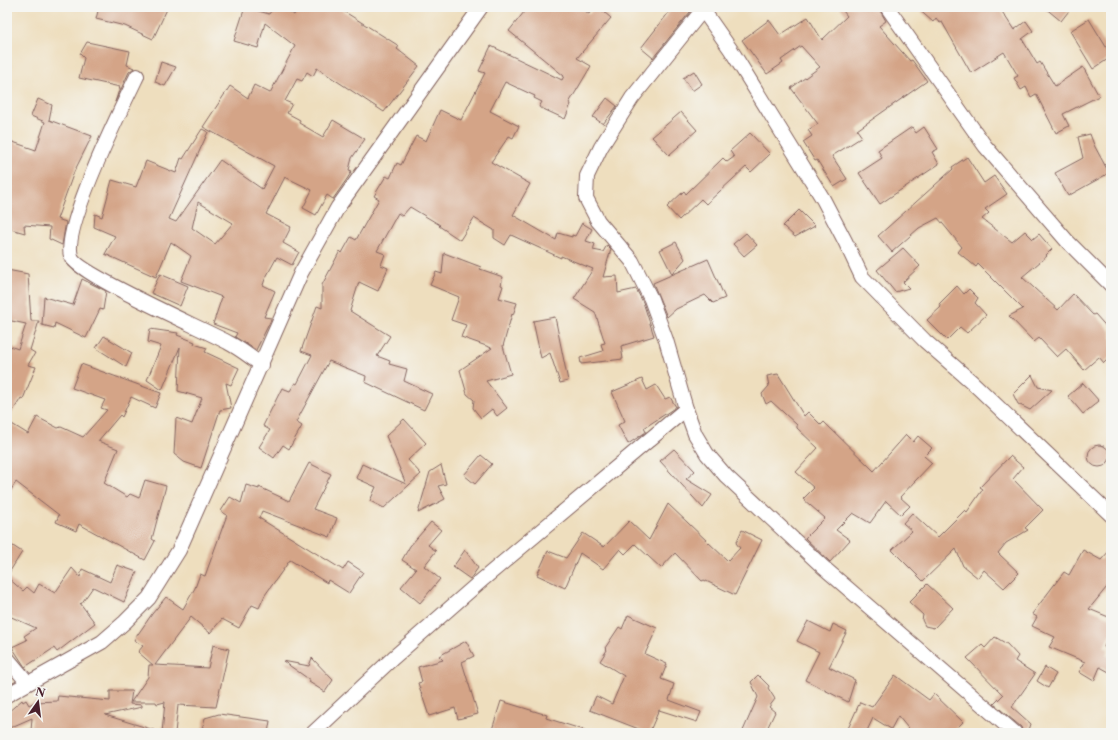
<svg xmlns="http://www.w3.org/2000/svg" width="1118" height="740" font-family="'Libre Caslon Text',serif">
<rect width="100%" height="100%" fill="#f6f6f2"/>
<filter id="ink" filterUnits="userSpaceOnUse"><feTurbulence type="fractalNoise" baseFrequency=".025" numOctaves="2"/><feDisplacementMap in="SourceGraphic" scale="8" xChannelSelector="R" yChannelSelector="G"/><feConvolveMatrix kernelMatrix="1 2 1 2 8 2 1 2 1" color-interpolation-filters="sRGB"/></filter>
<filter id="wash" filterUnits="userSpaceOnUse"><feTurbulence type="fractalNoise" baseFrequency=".012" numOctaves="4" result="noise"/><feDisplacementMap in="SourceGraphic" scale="16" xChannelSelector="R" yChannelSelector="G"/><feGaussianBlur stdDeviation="0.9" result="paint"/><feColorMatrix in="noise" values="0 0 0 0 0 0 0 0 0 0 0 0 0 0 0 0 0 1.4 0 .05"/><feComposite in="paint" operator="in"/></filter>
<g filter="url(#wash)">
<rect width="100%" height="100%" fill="#eedebe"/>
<g id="blocks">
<g fill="#d4a487" fill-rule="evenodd">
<polygon points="99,7 168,7 153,39 125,26 96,19"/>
<path d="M245,7L269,14L274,7H283L294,15L299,7H337L399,46L397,49L419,66L384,112L317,68L313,76L307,72L302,81L297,79L285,101L292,104L287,113L300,120L299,123L323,137L333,120L365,139L352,158L349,170L352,171L347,179L333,199L327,195L316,215L303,208L312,190L285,177L266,214L291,227L283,243L299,252L292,265L277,257L265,279L263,285L275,291L264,317L271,318V320L256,350L235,337L237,333L213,324L222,297L181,281L191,256L171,242L156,277L105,254L115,236L94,227L95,214L102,217L112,180L136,187L146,161L176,173L181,158L183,159L202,129L208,132L169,219L176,222L220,160L262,189L274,166L203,127L230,86L248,98L254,85L270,93L295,46L265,23L258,48L234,41ZM198,202L233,223L215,244L192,228Z"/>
<polygon points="528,7 580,7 589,14 595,7 598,7 611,18 577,58 591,66 569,103 571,104 565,119 539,107 542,102 534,98 535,96 505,82 490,111 519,126 513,138 509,136 491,162 530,184 513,215 556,240 558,233 572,237 572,235 575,236 582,223 592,229 586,241 595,244 593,250 603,252 607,245 611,249 603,277 617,276 618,293 636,289 643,302 654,336 621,346 623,359 581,364 580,358 603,351 601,344 605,343 595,312 574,299 593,269 561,256 561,258 511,235 505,245 494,238 494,230 474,218 460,240 439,226 440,225 410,207 402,216 398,213 377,251 385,254 381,265 388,268 378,291 359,282 350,311 390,336 377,356 390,361 389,364 407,369 404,381 432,394 424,410 365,382 366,376 329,361 296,422 302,426 289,449 283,445 274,458 259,447 270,430 263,426 282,388 290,391 295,383 297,384 312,355 301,351 317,306 322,308 322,285 340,251 342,253 351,237 356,240 379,199 374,196 386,176 390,178 397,163 401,165 416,136 426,141 440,110 461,120 485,73 479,71 491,46 562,80 564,76 509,31"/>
<polygon points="673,7 694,7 653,58 641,48"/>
<polygon points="840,7 878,7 886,21 879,26 910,61 912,60 927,81 857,130 862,137 832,156 847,179 834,187 817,160 815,161 803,142 812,136 808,130 818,124 791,88 820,67 801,46 781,60 783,63 767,74 742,40 769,20 780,35 808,17 822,40 847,16"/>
<polygon points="916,7 999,7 1014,30 1026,21 1033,31 1022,39 1037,64 1040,62 1055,86 1083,67 1099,96 1063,114 1069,126 1056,133 1036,94 1031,97 1026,87 1021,90 1014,78 1018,76 1004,52 971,73 942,22 940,23 936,18 933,22"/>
<polygon points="1044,7 1072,7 1061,21"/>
<polygon points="1089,19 1111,55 1111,57 1093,69 1070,31"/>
<polygon points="87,42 130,51 127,65 134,68 129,72 115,102 120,87 79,78 84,58 80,54"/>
<polygon points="161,62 176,67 165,86 155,82"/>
<polygon points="694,71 702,84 692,91 683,78"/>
<polygon points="607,98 617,106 603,124 593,117"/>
<polygon points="38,99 52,105 49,120 92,136 74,172 57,219 66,222 62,245 49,239 50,227 24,225 25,233 7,228 7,140 36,150 45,122 31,116"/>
<polygon points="681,112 697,130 669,155 652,137"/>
<polygon points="912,127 916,133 924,127 938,149 932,152 939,164 880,204 859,173 882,158 878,150"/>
<polygon points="750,133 770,154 751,172 746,167 706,204 701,199 679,220 667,207 684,191 686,194 723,158 727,162 734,157 730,151"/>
<polygon points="1090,134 1094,145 1109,173 1068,196 1055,173 1083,158 1078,137"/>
<polygon points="967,157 984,183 994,176 1007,194 985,209 989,213 982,219 1012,242 1025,231 1033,239 1039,234 1052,249 1046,255 1047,256 1022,277 1058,310 1073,294 1093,315 1095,314 1111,332 1111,356 1104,363 1099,357 1084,370 1066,349 1057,357 1039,338 1034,342 1009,316 1023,309 978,264 976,267 958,252 962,247 938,218 919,228 892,252 878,236 953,169 952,167"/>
<polygon points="799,210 815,226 795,237 783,226"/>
<polygon points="746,233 757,245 744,256 733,244"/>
<polygon points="676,242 685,259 672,274 660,250"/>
<polygon points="903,248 920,266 903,282 909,288 895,292 877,270"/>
<polygon points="444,253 481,267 480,269 503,277 501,285 503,286 499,298 517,303 513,315 512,314 503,346 511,374 486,381 507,408 497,416 492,409 481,418 473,408 474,400 467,394 460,370 492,348 461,337 466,325 451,320 459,297 430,285 436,272 442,274"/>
<polygon points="708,259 725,298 713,303 705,295 676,309 667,317 653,283"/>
<polygon points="7,270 28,274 31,321 39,321 30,350 35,353 28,365 36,367 23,399 21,398 7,421 28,434 37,417 58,428 61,427 83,437 107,410 101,408 105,400 72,388 81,364 161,393 155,408 131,397 122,417 120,415 98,441 118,449 104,483 127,497 130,494 139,498 145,480 166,486 152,539 155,541 145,560 79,524 76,531 56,522 59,515 16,482 7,496 7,345 18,349 26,324 7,320"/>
<polygon points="160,274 188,286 180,306 151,293"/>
<polygon points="82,279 106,291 103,310 100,309 86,338 55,323 54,328 42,325 44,297 73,305"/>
<polygon points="957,286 964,294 969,289 978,298 975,303 986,315 967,333 960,327 947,340 927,320 941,307 939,304"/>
<polygon points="555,317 568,381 560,383 550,353 541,358 533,321"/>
<polygon points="150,329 178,333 177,335 195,342 194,344 207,348 205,352 239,368 231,385 226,383 231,408 220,410 201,468 184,462 174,454 176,418 192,424 202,398 178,391 180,347 162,390 147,380 161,346 148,342"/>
<polygon points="104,336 132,353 126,367 96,348"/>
<polygon points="778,374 804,416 808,412 821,425 824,422 874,471 906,435 913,442 918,436 932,448 924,456 932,463 900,497 910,506 901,515 886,501 870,523 853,513 836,530 850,540 830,562 805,538 825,518 803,499 814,488 796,472 818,448 797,428 797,425 771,401 766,404 762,394 769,386 767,376"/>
<polygon points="1032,375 1038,387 1052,390 1030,410 1018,404 1013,394"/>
<polygon points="642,379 647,390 656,385 665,399 670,397 676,407 644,428 646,432 628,444 618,425 625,421 612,392"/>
<polygon points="1083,383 1099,401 1083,414 1068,396"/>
<polygon points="404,419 426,443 408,460 421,474 384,508 370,501 376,487 356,478 362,464 406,484 386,436"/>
<circle cx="1099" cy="456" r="11"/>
<polygon points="674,449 695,471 686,479 712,495 703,508 660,461"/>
<polygon points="481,455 492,464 475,484 464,475"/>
<polygon points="1010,456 1023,467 1013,479 1043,510 1025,528 1028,530 1006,543 998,553 1019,573 1004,588 984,570 978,578 963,566 956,549 923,581 892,550 912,531 903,523 912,513 938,537 965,510 967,512 983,489 980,487"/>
<polygon points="309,463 331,474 313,509 337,518 330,537 262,511 259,518 343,570 348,562 363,572 349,593 328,580 327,583 290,560 265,595 259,608 252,605 239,628 222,619 210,633 191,617 155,665 208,668 213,645 229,649 216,707 178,705 175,733 162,733 165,702 157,704 156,702 131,702 148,677 149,665 153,665 138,652 143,646 134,640 152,614 166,597 183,609 195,588 200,574 205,576 227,515 221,511 230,497 241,503 246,485 259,489 259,487 289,501"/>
<polygon points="441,465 446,484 438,486 445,499 418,513 430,472"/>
<polygon points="668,504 728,561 740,548 736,543 742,530 762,540 735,595 704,580 702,581 675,553 661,568 635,544 625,554 620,549 603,569 580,553 565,588 537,575 548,551 566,558 583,533 604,547 629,521 649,540"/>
<polygon points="431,522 441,530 428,545 436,551 424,566 440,579 420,603 401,587 416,569 402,560 410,546"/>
<polygon points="7,542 22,552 7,576"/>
<polygon points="1111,549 1111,582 1089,609 1111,618 1111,631 1104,647 1108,649 1106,655 1111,658 1111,673 1100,667 1094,681 1079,672 1085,662 1049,647 1055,637 1032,626 1037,617 1032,614 1064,572 1069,575 1083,550 1101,560"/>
<polygon points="465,550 478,568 470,579 453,567"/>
<polygon points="117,565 137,572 124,602 93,587 81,604 80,603 95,623 57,652 54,648 25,667 12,647 27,640 24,636 36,628 7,615 7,577 23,591 27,587 34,593 39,584 55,593 72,568 80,577 82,569 110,582"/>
<polygon points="927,584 953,608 934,628 925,626 922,620 923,615 909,602"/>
<polygon points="628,615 657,628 645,654 667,664 661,679 674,684 669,700 701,712 697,722 659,710 649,733 590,710 596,696 612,704 624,676 600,661 607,650 605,648 619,627 622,629"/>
<polygon points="808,621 830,632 833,624 847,631 829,667 855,680 848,702 805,680 819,652 797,641"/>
<polygon points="995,637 1007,644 1018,656 1015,661 1035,674 1012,707 1031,724 1028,733 1023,733 1021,727 994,704 1003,695 967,658 982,645 985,648"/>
<polygon points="466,641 474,656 462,662 478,714 458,719 455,708 429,716 418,683 422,682 418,667 443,660 439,656"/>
<polygon points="312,658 333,680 325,692 309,682 310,680 283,661 309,666"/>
<polygon points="1045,667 1056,674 1048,688 1037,681"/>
<polygon points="758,675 769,686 768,688 775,699 769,707 775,712 765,733 742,733 758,697 751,682"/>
<polygon points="895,675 929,700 934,694 963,722 952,733 912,733 898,716 891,729 873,718 866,733 846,733 860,702 872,707"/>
<polygon points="110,691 132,691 130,704 142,705 142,707 105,715 154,730 154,733 53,733 31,731 32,718 7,729 7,713 22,700 23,702 26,700 29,705 35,702 57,701 58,696 110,701"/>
<polygon points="501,701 547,715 546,718 584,730 584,733 491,733"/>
<polygon points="219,714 270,721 268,733 201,733 205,718"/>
</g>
</g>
</g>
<g filter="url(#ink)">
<use href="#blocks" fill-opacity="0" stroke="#83625e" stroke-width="1"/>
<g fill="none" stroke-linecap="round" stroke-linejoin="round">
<defs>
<g id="street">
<polyline points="705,7 632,98 601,147 587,176 586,198 598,221 632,261 651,299 666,340 686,409 695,434 707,454 726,476 823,567 1015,733"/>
<polyline points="887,7 985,146 1067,241 1111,285"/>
<polyline points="703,10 731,50 823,199 845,241 862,277 925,341 972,382 1111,515"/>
<path d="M137,76C122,107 62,228 71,256C76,274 206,330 229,343C241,349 251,358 262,365"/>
<polyline points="7,658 28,683"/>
<polyline points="7,695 102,642 125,622 149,598 179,550 301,273 338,207 481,7"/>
<polyline points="313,733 393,658 482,580 686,409"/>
</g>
</defs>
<use href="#street" stroke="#83625e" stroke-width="16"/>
<use href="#street" stroke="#fff" stroke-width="14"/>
</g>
</g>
<rect width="1118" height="740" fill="none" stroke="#f6f6f2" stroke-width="24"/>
<g transform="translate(38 702) rotate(14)" stroke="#f6f6f2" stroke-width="3" paint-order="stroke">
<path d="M0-3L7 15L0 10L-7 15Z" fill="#4a1f2b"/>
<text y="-6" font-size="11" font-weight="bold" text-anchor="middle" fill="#4a1f2b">N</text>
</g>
</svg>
